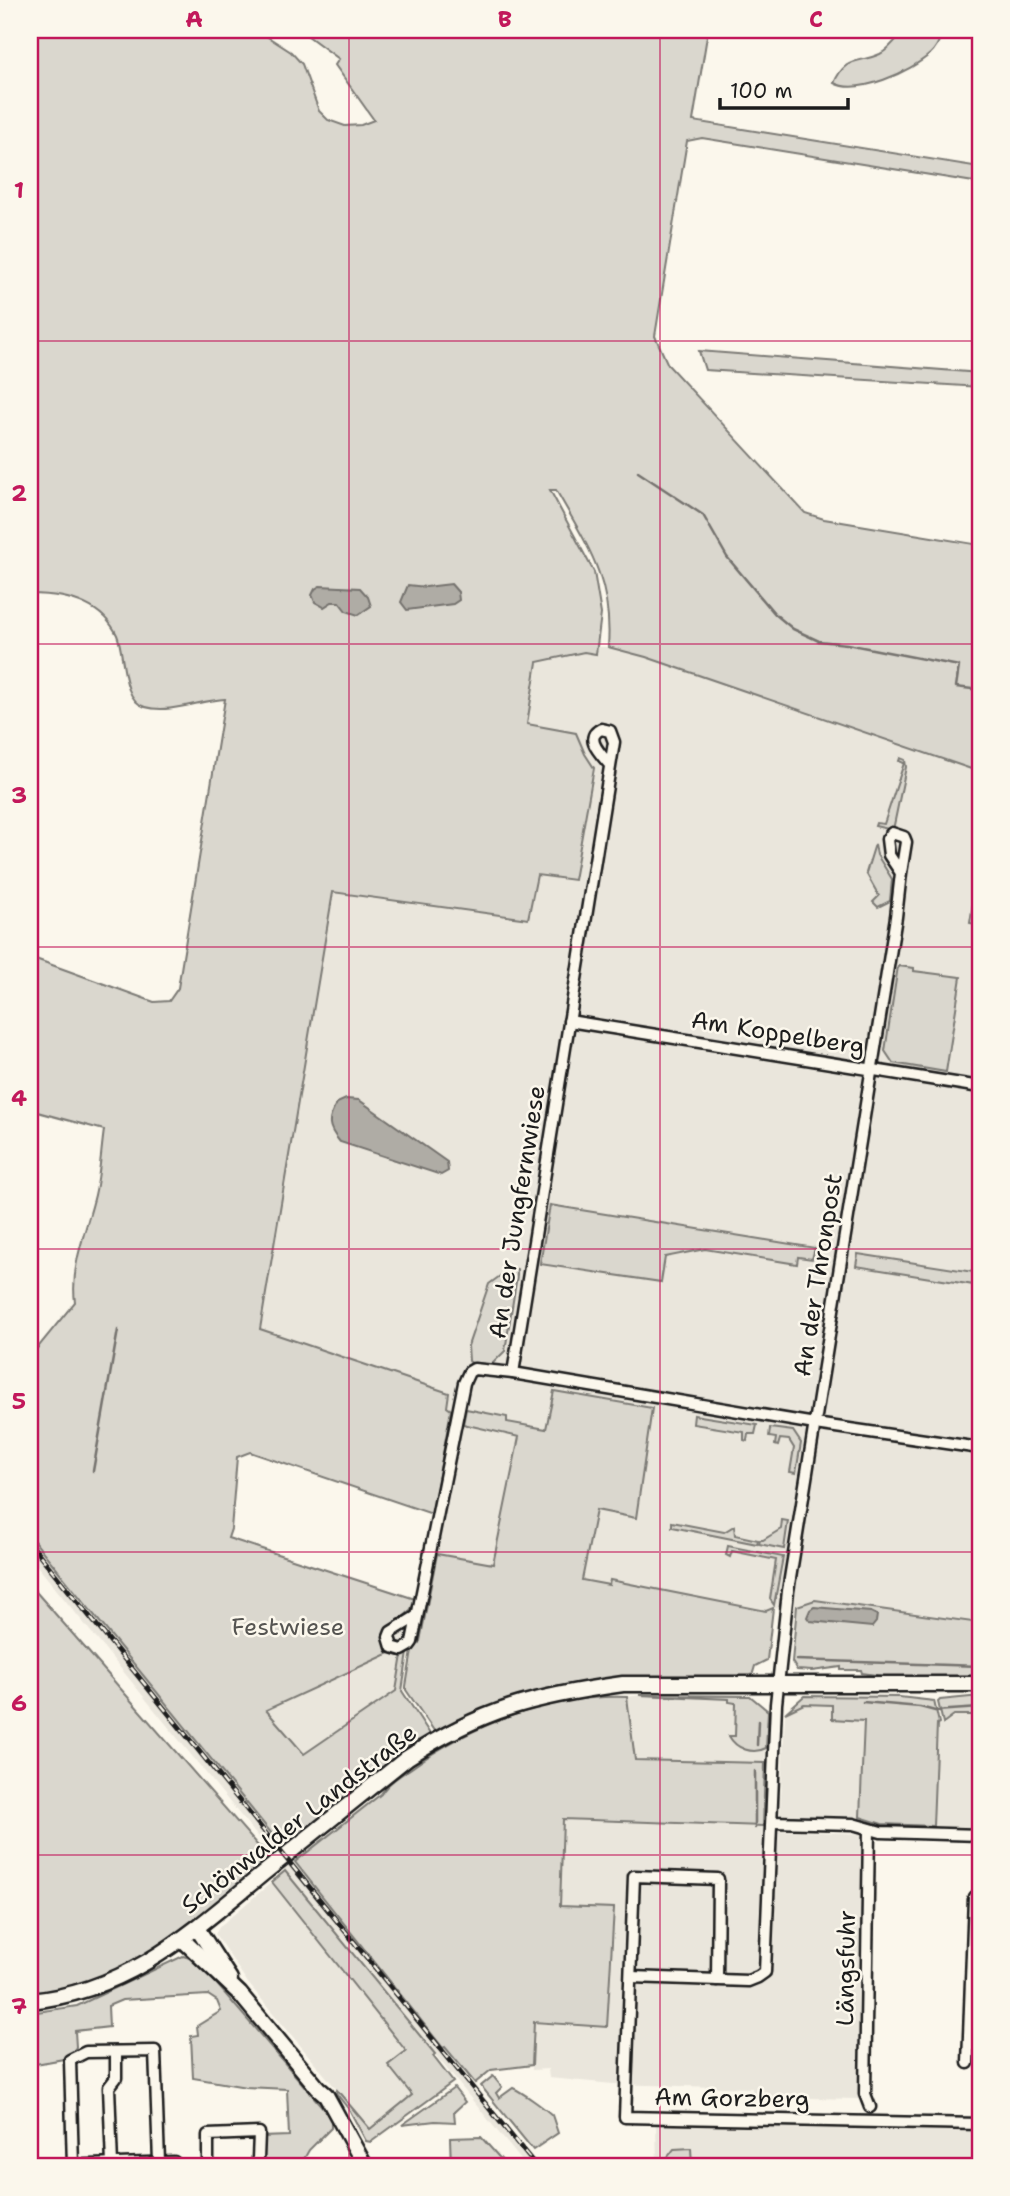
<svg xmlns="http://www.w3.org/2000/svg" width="1010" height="2196" font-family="'Shantell Sans',sans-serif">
<rect width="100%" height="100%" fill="#fbf7ec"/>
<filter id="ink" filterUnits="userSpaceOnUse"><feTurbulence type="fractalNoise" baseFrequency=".0143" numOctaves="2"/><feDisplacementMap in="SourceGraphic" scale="14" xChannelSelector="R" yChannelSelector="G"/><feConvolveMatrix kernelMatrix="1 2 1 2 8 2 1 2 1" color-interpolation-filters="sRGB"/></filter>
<g filter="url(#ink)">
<g fill="#eae6dc">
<polygon points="598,647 608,647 646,657 980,772 980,1623 815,1600 797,1606 796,1611 773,1608 766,1611 611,1580 609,1585 438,1554 420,1641 412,1651 402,1655 396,1691 304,1754 266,1710 392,1652 385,1638 385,1633 387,1628 414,1605 451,1411 447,1407 449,1393 260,1330 366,691"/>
<polygon points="30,1536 279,1842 539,2166 526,2166 30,1557"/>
<polygon points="641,1695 750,1696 768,1711 765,1763 635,1760 627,1697"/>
<polygon points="804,1704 833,1705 864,1721 860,1817 780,1815 785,1713"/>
<polygon points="959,1714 980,1715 980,1831 933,1829 937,1724 945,1723"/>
<polygon points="563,1819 763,1826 778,1830 864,1834 860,2099 752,2097 752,2088 613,2084 549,2078 548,2069 532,2070 534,2022 606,2027 614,1908 560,1906"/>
<polygon points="272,1882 406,2051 412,2095 370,2129 248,1983 215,1934 220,1926"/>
<polygon points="656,2122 980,2130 980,2166 657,2166"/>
</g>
<g fill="#dad7ce" stroke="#7b7a75" stroke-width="2">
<path d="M30,30H257L291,52L302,64L319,111L328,120L345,126L361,125L374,120L335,65L339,59L300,30H708L693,121L980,167V183L702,138L687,141L655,336L668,365L805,513L824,519L980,545V772L646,657L608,647C613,580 587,545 556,490H550L594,572L601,614L596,654L584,652L537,662L527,724L576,733L585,754L594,768L574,880L537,875L528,919L333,892L260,1329L449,1393L447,1407L451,1410L432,1514L250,1452L237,1457L231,1529L228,1538L415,1599C412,1615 399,1619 387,1628L385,1638L392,1652L266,1710L304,1754L396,1691L402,1655L408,1653L402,1691L430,1734V1738L285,1850L30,1536V1357L75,1302C70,1266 87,1229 95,1195C100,1174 101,1151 104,1130L30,1110V957L154,1002L169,1001L178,988L225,699C200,700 171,714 145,707C121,700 125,654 117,635C101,602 63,594 30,594Z"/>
<path d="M904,30L943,31C940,40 937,48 930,54C911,71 858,96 834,83C846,56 857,64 880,54C890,49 897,38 904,30Z"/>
<polygon points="699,351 980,373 980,387 705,370"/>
<polygon points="900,758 905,760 906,767 893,830 875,826 876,823 884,824 904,763 899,761"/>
<polygon points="875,844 877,855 892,879 890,901 878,907 873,902 879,896 866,873"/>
<polygon points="980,858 980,925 970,923"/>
<polygon points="898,966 914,968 914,971 961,977 946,1072 893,1063 885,1051"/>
<polygon points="550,1205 815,1248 812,1259 798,1257 797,1264 705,1249 665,1257 661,1282 540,1264"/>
<polygon points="858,1254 980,1273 980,1286 856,1266"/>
<polygon points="511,1268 517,1269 517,1276 505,1351 490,1366 473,1364 469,1361 468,1346 489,1284"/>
<polygon points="554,1391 652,1408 636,1518 596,1510 582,1580 609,1585 610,1580 766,1611 773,1608 767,1660 755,1666 752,1676 627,1678 437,1735 406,1690 406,1686 412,1651 420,1641 437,1554 493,1564 519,1437 463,1424 466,1409 507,1417 507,1422 546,1429"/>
<polygon points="694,1415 757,1425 755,1434 748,1434 747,1441 744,1440 744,1432 693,1424"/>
<polygon points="770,1428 793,1431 801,1443 796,1473 790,1472 794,1448 789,1440 780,1439 778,1446 775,1445 776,1438 769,1437"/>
<polygon points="782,1520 788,1521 784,1549 759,1544 760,1540 763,1540 781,1529"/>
<polygon points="672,1522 724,1532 734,1526 735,1535 758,1540 757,1544 672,1527"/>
<polygon points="728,1546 783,1557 774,1605 770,1599 776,1560 732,1551 730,1557 726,1555"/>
<polygon points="30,1585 258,1846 267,1849 275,1859 173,1937 167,1945 90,1984 30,1996"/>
<polygon points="815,1600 980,1623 980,1680 890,1677 862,1673 861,1670 841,1670 841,1667 812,1671 797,1670 792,1662 797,1606"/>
<path d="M639,1695L750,1696L768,1711L766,1748C753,1755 736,1749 729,1736H735L736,1703L729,1702V1699Z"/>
<polygon points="804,1696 899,1697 934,1701 939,1723 937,1724 933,1826 882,1824 860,1817 864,1721 832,1719 832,1705 804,1704 785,1713"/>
<polygon points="980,1696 980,1715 954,1715 943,1723 938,1702 940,1700"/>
<path d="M627,1697L635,1760L765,1763L763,1826L563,1819L560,1906L614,1908L607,2027L534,2022L532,2065L491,2070L475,2083L445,2047L443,2048L295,1862L381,1794C388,1783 399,1776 410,1769C470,1725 552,1694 627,1697Z"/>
<polygon points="285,1871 435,2054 433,2056 453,2082 371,2142 366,2141 350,2111 336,2093 337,2090 370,2129 412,2095 388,2065 406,2051 272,1882"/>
<polygon points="183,1956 193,1959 209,1975 331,2117 331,2128 309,2150 300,2166 262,2166 261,2137 289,2136 287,2089 246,2087 193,2078 191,2036 198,2035 197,2026 221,2011 217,2001 208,1995 122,2000 108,2006 109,2027 75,2031 76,2047 69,2058 30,2065 30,2013 77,2006"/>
<path d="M493,2076L502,2087L496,2093L499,2098L513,2088C522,2092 543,2107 552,2115L558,2133L533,2150L481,2086Z"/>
<polygon points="454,2088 465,2102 454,2112 455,2122 435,2121 402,2125"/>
<polygon points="481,2137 507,2166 451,2166 450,2138"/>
<polygon points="691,2148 692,2166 667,2166 667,2158 674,2149"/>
</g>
<g fill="#afaca5" stroke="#74726e" stroke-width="2">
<polygon points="451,584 458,592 459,600 453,604 407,610 401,602 408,585 426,587"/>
<polygon points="320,586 360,588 368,597 371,606 358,615 346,611 339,602 332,602 324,607 315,602 312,595 315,589"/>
<path d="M346,1099L359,1100L447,1162L448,1171L441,1175L340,1142C327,1127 327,1120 337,1103Z"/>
<polygon points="814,1607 871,1612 877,1615 876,1622 872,1627 810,1621 807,1617 810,1610"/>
</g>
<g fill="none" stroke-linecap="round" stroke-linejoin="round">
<g stroke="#74726e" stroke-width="2.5">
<polyline points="638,472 703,515 727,557 775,614 793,629 819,641 847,644 959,666 956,687 980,690"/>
<polyline points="93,1471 118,1330"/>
<polyline points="796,1660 980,1666"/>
<polyline points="863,1702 920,1707 935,1711 980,1708"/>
<polyline points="757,1745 758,1721"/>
<polyline points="755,1828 755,1771"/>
</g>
<defs>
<g id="street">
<polyline points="569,1021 980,1087"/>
<path d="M513,1373L614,742L610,731L601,729C583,738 601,754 610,765"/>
<polyline points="417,1616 391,1632 389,1637 392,1647 402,1650 409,1646 412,1642 464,1383 469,1372 474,1369 513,1373 815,1424 980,1448"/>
<polyline points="772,1822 853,1824 881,1832 980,1835"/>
<polyline points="869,1829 865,2094 870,2107"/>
<polyline points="631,1977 748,1981 758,1977 765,1972 776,1704 788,1591 896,917 901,873 889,855 887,839 892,833 904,837 906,842 901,873"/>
<polyline points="717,1980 718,1879 634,1876 625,2117 980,2124"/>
<polyline points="968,2063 974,1897"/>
<polyline points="112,2165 109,2087 116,2078 116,2052"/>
<polyline points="61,2166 174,2162 174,2166"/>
<polyline points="73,2166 70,2060 86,2052 155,2051 159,2162"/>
<polyline points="208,2166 208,2135 259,2133 258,2159"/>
</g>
<g id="secondary">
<polyline points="197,1928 230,1979"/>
<polyline points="183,1940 240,1994 318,2088 326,2095 365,2166"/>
<path d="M30,2001C128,1992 192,1932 265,1872C312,1834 359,1796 407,1758C482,1709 536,1696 623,1684H980"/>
</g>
</defs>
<use href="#street" stroke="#1c1c1c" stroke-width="15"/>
<use href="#secondary" stroke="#1c1c1c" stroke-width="19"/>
<use href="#street" stroke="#fbf7ec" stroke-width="10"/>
<use href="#secondary" stroke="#fbf7ec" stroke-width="14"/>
<defs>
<polyline id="rail" points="30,1543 536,2166"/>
</defs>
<use href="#rail" stroke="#1c1c1c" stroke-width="5"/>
<use href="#rail" stroke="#fbf7ec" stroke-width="2.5" stroke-dasharray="8" stroke-linecap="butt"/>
</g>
</g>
<path fill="none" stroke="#c2185b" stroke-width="2" stroke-opacity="0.55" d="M349,30V2166M660,30V2166M30,341H980M30,644H980M30,947H980M30,1249H980M30,1552H980M30,1855H980"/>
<g text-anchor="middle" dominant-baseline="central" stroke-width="5" stroke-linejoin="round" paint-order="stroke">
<g font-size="24" fill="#1c1c1c" stroke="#fbf7ec">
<text transform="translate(778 1033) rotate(9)">Am Koppelberg</text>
<text transform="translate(517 1212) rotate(-81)">An der Jungfernwiese</text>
<text transform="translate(818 1275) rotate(-81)">An der Thronpost</text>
<text transform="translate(299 1819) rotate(-38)">Schönwalder Landstraße</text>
<text transform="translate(846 1968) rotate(-89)">Längsfuhr</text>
<text transform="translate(732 2098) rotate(1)">Am Gorzberg</text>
</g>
<g font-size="24" fill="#555451" stroke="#fbf7ec">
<text x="288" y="1627">Festwiese</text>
</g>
</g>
<rect width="1010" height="2196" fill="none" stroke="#fbf7ec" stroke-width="77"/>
<path d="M720 98v10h128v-10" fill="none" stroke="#1c1c1c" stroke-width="3.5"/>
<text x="730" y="98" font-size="21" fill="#1c1c1c" stroke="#fbf7ec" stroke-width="5" paint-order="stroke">100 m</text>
<rect x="38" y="38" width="934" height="2120" fill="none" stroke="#c2185b" stroke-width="2.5"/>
<g font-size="23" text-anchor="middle" font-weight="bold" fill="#c2185b">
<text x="194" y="27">A</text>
<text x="505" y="27">B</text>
<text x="816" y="27">C</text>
<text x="19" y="198">1</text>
<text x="19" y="501">2</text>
<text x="19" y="803">3</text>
<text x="19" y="1106">4</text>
<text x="19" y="1409">5</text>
<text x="19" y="1711">6</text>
<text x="19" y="2014">7</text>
</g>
</svg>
